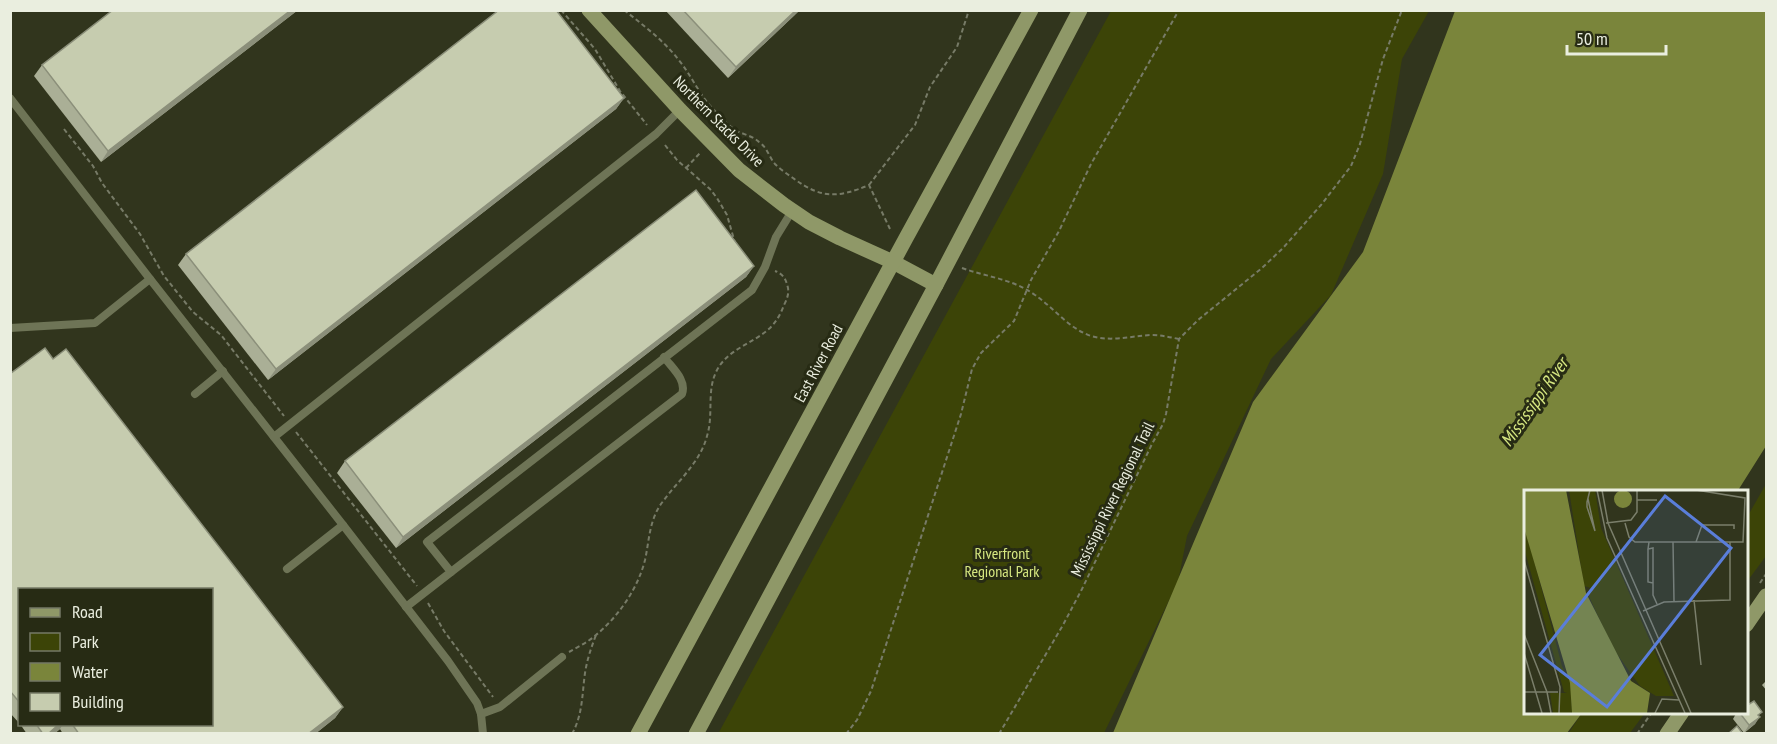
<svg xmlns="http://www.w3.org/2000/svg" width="1777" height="744" font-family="'PT Sans Narrow',sans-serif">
<rect width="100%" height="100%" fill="#31351d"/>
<g fill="#3c4407">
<polygon points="1111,11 1429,11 1402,59 1383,174 1331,295 1271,359 1187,536 1178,582 1104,733 718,734"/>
<polygon points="1766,484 1766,556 1746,583 1746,519"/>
<polygon points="1582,713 1645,713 1630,733 1568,734"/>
</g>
<polygon fill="#7a853b" points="1455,11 1766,11 1766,446 1737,492 1525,492 1525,712 1582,713 1567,733 1113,733 1253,402 1363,252"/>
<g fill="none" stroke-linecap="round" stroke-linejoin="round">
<g stroke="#777b67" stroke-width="2" stroke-dasharray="4.5 3" stroke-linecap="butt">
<polyline points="561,10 595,49 620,91 647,125"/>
<path d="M624,10C643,25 663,40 678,59C692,76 699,95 715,111C722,119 730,127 739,132C746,135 754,137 759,142C767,147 769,157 775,164C780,169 787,174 793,178C821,199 838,198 869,185L890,229"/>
<polyline points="64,129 93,166 102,183 140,234 164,276 193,312 221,335 284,416"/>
<polyline points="665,145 677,160 710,189 717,198 727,215 735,243"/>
<polyline points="686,168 701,152"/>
<polyline points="869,185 915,125 930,87 957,47 969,10"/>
<path d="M962,268C987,277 1013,279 1035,295C1054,308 1068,328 1091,336C1112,342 1131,336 1151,335C1161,335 1169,337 1179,339"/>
<polyline points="296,432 417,586"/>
<polyline points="1760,583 1766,574"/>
<polyline points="428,603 444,631 493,697"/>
<path d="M569,652C578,647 588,642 596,635C619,616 638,588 645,560C649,542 649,524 659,507C674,484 700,464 707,436C714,414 706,391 717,370C728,349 754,343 770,328C777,321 781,313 784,305C787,299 789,294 788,288C786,279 783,274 775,271"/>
<path d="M572,734C583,714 582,694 585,673C587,660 591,648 596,635"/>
<polyline points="846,734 857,720 871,691 961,414 972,369 981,353 1014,321 1031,280 1059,231 1091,164 1179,10"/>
<polyline points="999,734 1063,625 1082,589 1152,444 1163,424 1166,414 1179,339 1198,320 1262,268 1283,248 1321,205 1351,166 1360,144 1383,59 1402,10"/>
<polyline points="1637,734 1652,712"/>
</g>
<g stroke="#6e7456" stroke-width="8">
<polyline points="10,98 150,279 343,525 448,661 477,703 481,714 483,734"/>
<polyline points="10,328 95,323 150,279"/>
<polyline points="195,394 223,371"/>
<polyline points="274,437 656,134 680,110"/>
<polyline points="287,569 343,525"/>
<path d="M451,572L682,394C687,380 672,368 664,357"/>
<polyline points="406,607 451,572 427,542 752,290 765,267 776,237 792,211"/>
<polyline points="481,714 500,707 562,657"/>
</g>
<g stroke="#8f9868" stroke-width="15">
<polyline points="589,10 680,110 739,170 784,205 809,222 840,238 893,262 936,285"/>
<polyline points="1746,625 1766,596"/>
<polyline points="638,734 906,238 1031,10"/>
<polyline points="696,734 936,285 1080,10"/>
<polyline points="1667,734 1682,712"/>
</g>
</g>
<g fill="#aaaf96">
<polygon points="113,10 298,10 101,162 34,76 42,65"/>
<polygon points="665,10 800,10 728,78"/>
<polygon points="624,98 616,109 268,380 178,265 186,254"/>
<polygon points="754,266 746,277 396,548 337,473 345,461"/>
<polygon points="10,374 343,707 335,718 315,734 63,734 60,729 54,734 27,734 20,724 212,724 20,590 20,724 10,713"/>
<polygon points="1767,680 1767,691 1762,685"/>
<polygon points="1737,712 1746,712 1759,716 1755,724 1744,733 1733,719"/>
</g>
<g fill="#8b8f7a">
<polygon points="291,10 298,10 101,162 108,151"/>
<polygon points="796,10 800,10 728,78 736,67"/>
<polygon points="624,98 616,109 268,380 276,369"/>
<polygon points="754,266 746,277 396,548 403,537"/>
<polygon points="343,707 335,718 315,734 308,734"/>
<polygon points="1760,717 1755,724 1744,733 1749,725"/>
<polygon points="59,724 63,724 60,729 54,734 48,734"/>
</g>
<g fill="#c6ccaf" stroke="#8b8f7a" stroke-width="1.5">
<polygon points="113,10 291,10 108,151 42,65"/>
<polygon points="499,10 556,10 624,98 276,369 186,254"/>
<polygon points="683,10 796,10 736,67"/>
<polygon points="696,190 754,266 403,537 345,461"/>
<polygon points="45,348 53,359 66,349 343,707 308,734 79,734 72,724 212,724 212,590 20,590 20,703 10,691 10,374"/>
<polygon points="1754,701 1762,712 1758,715 1760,717 1749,725 1739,712 1746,712 1746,706"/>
<polygon points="36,724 59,724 48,734 43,734"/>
<polygon points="1737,726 1743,734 1728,734"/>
</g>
<g text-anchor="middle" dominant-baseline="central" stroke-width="6" stroke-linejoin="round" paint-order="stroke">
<g font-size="16" fill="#eaeedf" stroke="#272b14">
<text transform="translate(719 121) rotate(45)">Northern Stacks Drive</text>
<text transform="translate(818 363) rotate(-62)">East River Road</text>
<text transform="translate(1112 499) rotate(-64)">Mississippi River Regional Trail</text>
</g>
<g font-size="16" fill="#d7e881" stroke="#272b14">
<text x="1002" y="553">Riverfront<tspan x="1002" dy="18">Regional Park</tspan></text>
</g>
<g font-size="18" font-style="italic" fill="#d7e881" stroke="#272b14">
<text transform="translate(1534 402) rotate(-55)">Mississippi River</text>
</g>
</g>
<g transform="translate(1524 490)">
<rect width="224" height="224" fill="#31351d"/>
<path d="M45,0H71L77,38L150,206H132L116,196L88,157L64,104L67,98L60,96ZM0,33L38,176L51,202L47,203L48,223H29L26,203H43L40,202L0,58Z" fill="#3c4407"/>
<path d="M90 9a9 9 0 1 1 18 0a9 9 0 1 1-18 0ZM0,0H42L62,103L107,191L126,203L123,223H48L46,193L0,38Z" fill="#7a853b"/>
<path fill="none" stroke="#7b7f6b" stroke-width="1.5" d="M73,0L83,48L161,223M78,0L84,33L167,223M64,9L71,41L63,17V12L66,0M113,10H133M82,33L107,30L113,22V0M101,33L105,47L111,52H219L221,8L172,0M125,52L124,59L129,58V105L133,114M149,52L150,111M172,52L178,35H210V39M124,59V92L129,93M0,70L36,197L35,223M170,110L177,175M119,121L140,112L206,110V52M0,144L23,202M0,163L18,223M0,202H34M23,202L27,223M131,223L138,209L155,210"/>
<path fill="#5a7eda" fill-opacity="0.15" stroke="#5a7eda" stroke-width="3" d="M141,6L207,58L83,217L16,165Z"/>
<rect width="224" height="224" fill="none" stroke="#eaeedf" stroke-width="3"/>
</g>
<rect width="1777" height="744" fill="none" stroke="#eaeedf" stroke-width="24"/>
<rect x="18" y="588" width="195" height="138" fill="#272b14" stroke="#757965" stroke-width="1.5"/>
<rect x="30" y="608" width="30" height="9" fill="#8f9868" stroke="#757965" stroke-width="1.5"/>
<text x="72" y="618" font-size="18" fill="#eaeedf">Road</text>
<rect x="30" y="633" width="30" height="18" fill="#3c4407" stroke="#757965" stroke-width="1.5"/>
<text x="72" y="648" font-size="18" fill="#eaeedf">Park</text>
<rect x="30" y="663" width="30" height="18" fill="#7a853b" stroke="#757965" stroke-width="1.5"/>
<text x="72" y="678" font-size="18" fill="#eaeedf">Water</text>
<rect x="30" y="693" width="30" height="18" fill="#c6ccaf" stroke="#757965" stroke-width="1.5"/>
<text x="72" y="708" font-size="18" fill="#eaeedf">Building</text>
<path d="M1567 45v9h99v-9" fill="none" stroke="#eaeedf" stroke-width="3"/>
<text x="1576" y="45" font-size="18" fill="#eaeedf" stroke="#272b14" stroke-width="4.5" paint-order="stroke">50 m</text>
</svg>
